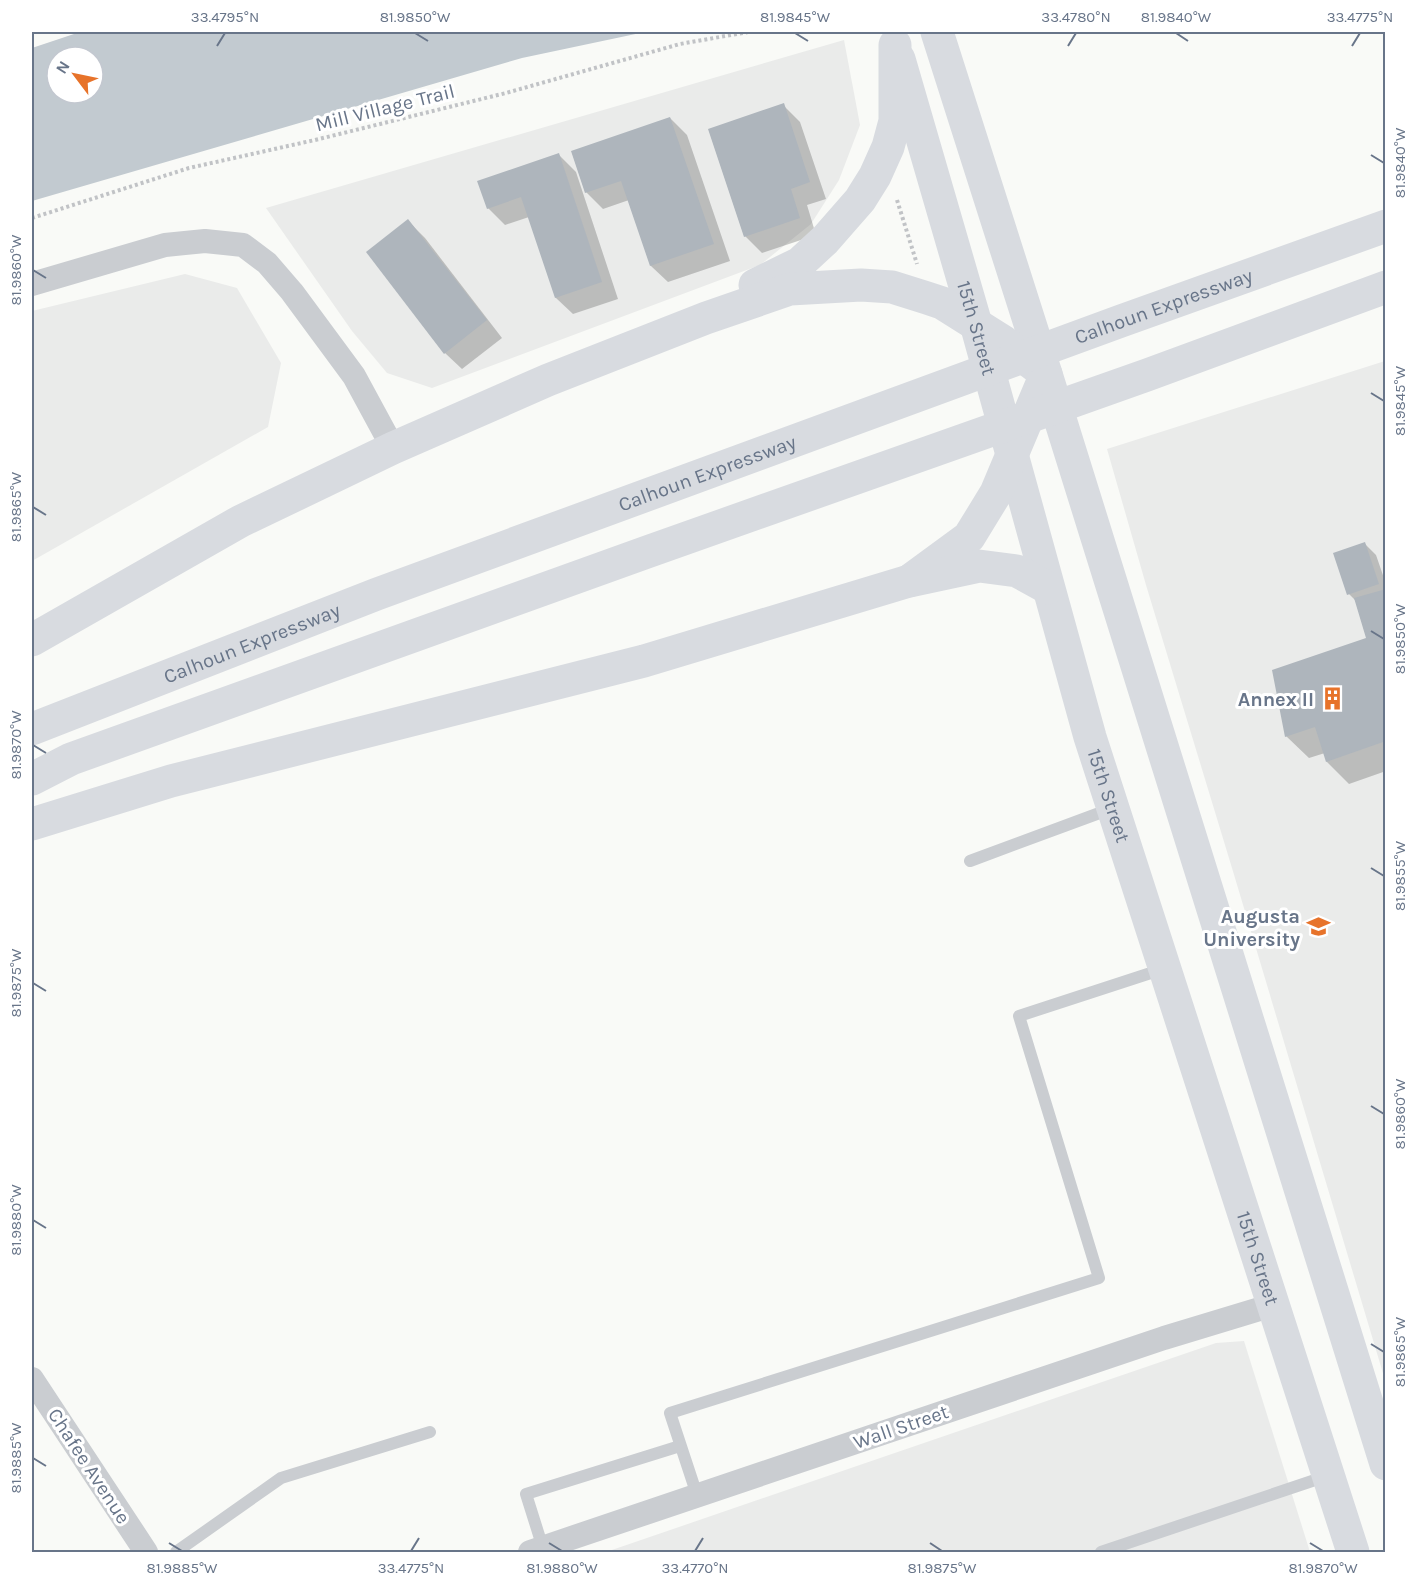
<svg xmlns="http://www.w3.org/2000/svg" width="1417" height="1584" font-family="Karla,sans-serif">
<rect width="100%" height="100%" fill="#f9faf7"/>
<g fill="#eaebea">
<polygon points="844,40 860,125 839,180 811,224 760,265 432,388 387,373 352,331 266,208"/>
<polygon points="185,274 237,288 281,363 268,427 32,561 32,311"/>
<polygon points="1385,361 1385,1380 1232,868 1146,585 1107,449"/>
<polygon points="1244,1341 1310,1552 606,1552 1216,1343"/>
</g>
<path fill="#c2cad0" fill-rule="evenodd" d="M80,32H645L522,58L32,201V48ZM57,57H93V93H57Z"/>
<g fill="#0003">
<polygon points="783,105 800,122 826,199 807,205 816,235 762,253 745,236"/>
<polygon points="670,118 687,135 730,261 668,282 651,266 629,200 603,209 586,192"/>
<polygon points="559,155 576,172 618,299 573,314 556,298 529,217 505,225 488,208"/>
<polygon points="408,221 425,238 502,338 462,369 445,353"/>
<polygon points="1365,544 1376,555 1386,584 1386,771 1349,784 1327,762 1325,753 1309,758 1286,736 1368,639 1357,602 1349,594"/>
</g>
<g fill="#aeb5bc">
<polygon points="784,103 810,182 791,189 800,218 744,237 708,129"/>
<polygon points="670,117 714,244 650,266 621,181 585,193 571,151"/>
<polygon points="559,153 602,282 555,298 521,197 487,209 477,181"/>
<polygon points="408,219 487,320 444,354 366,252"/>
<polygon points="1365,542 1379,584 1347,595 1333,553"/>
<polygon points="1386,589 1386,741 1326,762 1315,727 1285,737 1272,670 1366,638 1354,598"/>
</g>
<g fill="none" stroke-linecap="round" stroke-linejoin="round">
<g stroke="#c1c3c6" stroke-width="4" stroke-dasharray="3 3" stroke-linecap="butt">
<polyline points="897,200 917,264"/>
<polyline points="32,218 189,168 315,140 506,93 680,44 748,32"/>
</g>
<g stroke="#cacdd1" stroke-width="12">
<polyline points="970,861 1113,808"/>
<polyline points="697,1495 670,1413 1099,1278 1019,1016 1163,969"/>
<polyline points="543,1548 526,1494 680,1446"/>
<polyline points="176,1552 281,1478 430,1432"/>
<polyline points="1101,1552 1327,1476"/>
</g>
<g stroke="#cacdd1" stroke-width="24">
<polyline points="32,284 165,245 205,241 243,245 267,263 292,292 354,376 393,448"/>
<polyline points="32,1379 146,1552"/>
<polyline points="530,1552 1164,1338 1273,1305"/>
</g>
<g stroke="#d8dbe0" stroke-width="33">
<polyline points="937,32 1046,374 1386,1464"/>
<path id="s1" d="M899,59L976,324L1090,737L1353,1552"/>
</g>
<g stroke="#d8dbe0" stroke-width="33">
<polyline points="755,285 800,263 825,240 860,200 875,176 888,147 895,121 895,45"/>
<polyline points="32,640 241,521 393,448 548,380 706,318 790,289 861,285 892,287 927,298 942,303 1004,342 1046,374 996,493 969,537 909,581"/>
<path id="s2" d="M32,729L377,594L1121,321L1386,226"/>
<polyline points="32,779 71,759 647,552 1147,375 1386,287"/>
<polyline points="32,824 171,781 644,661 909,581 979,566 1017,571 1048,588"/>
</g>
</g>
<path fill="none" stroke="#687589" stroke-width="2" d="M415,33L428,41M795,33L808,41M1176,33L1188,41M217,46L225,33M1068,46L1076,33M1352,46L1360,33M1371,155L1384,163M33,270L46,278M1371,393L1384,401M33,507L46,515M1371,631L1384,639M33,745L46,753M1371,868L1384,876M33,983L46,991M1371,1106L1384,1114M33,1220L46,1228M1371,1344L1384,1352M33,1458L46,1466M169,1543L182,1551M549,1543L562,1551M930,1543L942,1551M1310,1543L1323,1551M411,1551L419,1538M695,1551L703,1538"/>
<defs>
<symbol id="building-bare" viewBox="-9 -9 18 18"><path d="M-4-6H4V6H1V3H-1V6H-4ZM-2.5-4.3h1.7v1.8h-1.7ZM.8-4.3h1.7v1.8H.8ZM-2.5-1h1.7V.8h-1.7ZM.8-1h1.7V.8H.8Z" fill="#e7732a" stroke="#fff" stroke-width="2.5" paint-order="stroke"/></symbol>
<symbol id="university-bare" viewBox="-9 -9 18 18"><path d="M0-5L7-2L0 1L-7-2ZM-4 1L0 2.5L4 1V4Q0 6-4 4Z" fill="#e7732a" stroke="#fff" stroke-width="2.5" paint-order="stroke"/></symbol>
</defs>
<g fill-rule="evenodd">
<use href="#building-bare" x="1316" y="682" width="33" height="33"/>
<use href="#university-bare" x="1302" y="910" width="33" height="33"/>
</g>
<g text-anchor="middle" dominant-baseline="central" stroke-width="6" stroke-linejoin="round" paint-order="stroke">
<g font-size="20" fill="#687589" stroke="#fff">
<text transform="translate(385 108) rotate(-14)">Mill Village Trail</text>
<text stroke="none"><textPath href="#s2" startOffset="1208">Calhoun Expressway</textPath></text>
<text stroke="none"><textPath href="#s1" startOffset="280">15th Street</textPath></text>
<text stroke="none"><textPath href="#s2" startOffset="722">Calhoun Expressway</textPath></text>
<text stroke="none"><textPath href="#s2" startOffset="236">Calhoun Expressway</textPath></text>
<text stroke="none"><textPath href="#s1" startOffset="766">15th Street</textPath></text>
<text stroke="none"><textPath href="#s1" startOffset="1252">15th Street</textPath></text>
<text transform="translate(901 1427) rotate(-19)">Wall Street</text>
<text transform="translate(89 1466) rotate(57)">Chafee Avenue</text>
</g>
<g font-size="20" font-weight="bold" fill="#687589" stroke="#fff" text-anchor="end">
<text x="1314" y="699">Annex II</text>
<text x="1300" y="916">Augusta<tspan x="1300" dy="23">University</tspan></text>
</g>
</g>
<rect width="1417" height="1584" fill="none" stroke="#ffffff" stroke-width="66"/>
<g transform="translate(75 75) rotate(302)"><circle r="28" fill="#ffffff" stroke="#c3c8d0" stroke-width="1.5"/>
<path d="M0-4.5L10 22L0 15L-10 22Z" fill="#e7732a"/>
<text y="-9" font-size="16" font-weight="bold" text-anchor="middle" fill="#687589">N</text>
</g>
<rect x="33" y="33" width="1351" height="1518" fill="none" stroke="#687589" stroke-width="2"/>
<g font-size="15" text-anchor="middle" fill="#687589">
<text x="225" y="22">33.4795°N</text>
<text x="415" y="22">81.9850°W</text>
<text x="795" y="22">81.9845°W</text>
<text x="1076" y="22">33.4780°N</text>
<text x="1176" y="22">81.9840°W</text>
<text x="1360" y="22">33.4775°N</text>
<text transform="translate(1400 163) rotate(-90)" y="5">81.9840°W</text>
<text transform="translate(16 270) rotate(-90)" y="5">81.9860°W</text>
<text transform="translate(1400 401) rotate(-90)" y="5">81.9845°W</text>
<text transform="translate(16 507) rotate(-90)" y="5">81.9865°W</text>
<text transform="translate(1400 639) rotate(-90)" y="5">81.9850°W</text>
<text transform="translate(16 745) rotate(-90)" y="5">81.9870°W</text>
<text transform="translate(1400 876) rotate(-90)" y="5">81.9855°W</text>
<text transform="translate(16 983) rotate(-90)" y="5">81.9875°W</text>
<text transform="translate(1400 1114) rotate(-90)" y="5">81.9860°W</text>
<text transform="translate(16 1220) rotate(-90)" y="5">81.9880°W</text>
<text transform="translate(1400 1352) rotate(-90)" y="5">81.9865°W</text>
<text transform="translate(16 1458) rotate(-90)" y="5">81.9885°W</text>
<text x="182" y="1573">81.9885°W</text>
<text x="411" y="1573">33.4775°N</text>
<text x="562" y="1573">81.9880°W</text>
<text x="695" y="1573">33.4770°N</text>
<text x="942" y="1573">81.9875°W</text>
<text x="1323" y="1573">81.9870°W</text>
</g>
</svg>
